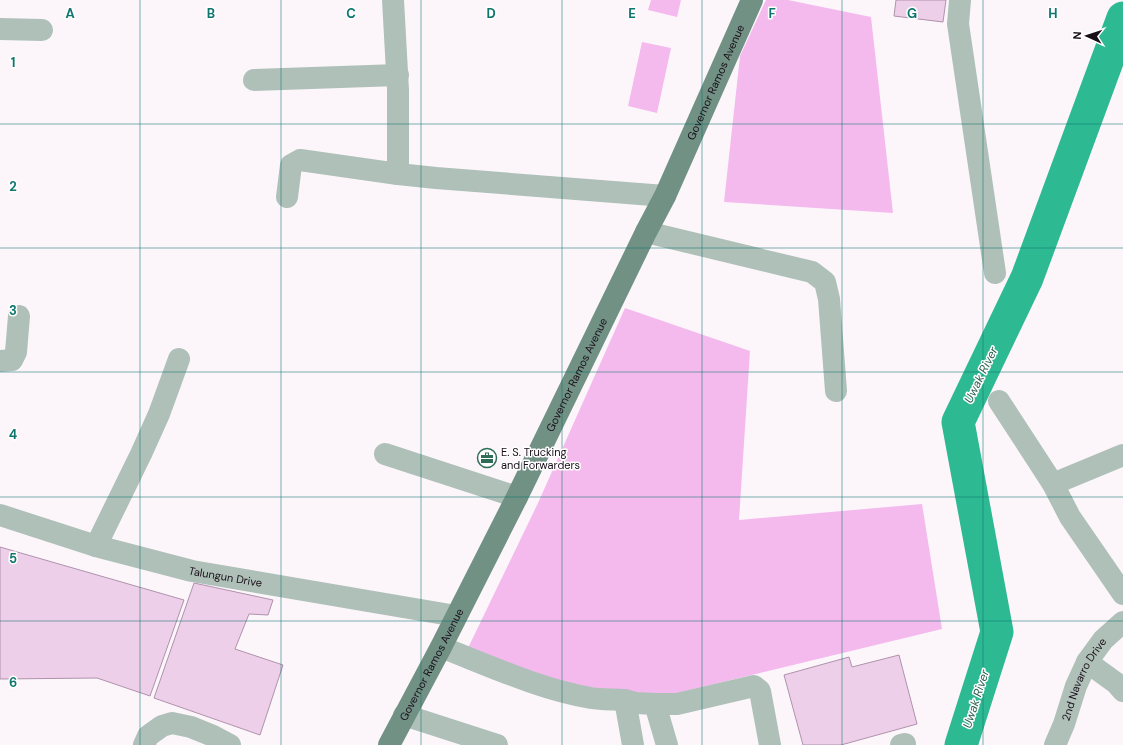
<svg xmlns="http://www.w3.org/2000/svg" width="1123" height="745" font-family="'DM Sans',sans-serif">
<rect width="100%" height="100%" fill="#fcf6fb"/>
<g fill="#f4baee">
<polygon points="651,0 681,0 677,17 648,10"/>
<polygon points="766,0 788,0 871,17 893,213 724,202 740,56"/>
<polygon points="642,42 671,48 657,113 628,106"/>
<polygon points="625,308 750,351 739,520 922,504 942,629 665,696 562,684 468,648 538,503"/>
</g>
<g fill="none" stroke-linecap="round" stroke-linejoin="round">
<polyline stroke="#2db992" stroke-width="33" points="961,745 997,632 958,422 1027,278 1123,18"/>
</g>
<g fill="#edcfe9" stroke="#af92ac">
<polygon points="896,0 946,0 943,22 894,16"/>
<polygon points="0,547 184,600 150,696 97,678 0,679"/>
<polygon points="194,583 273,600 268,615 249,614 235,649 283,665 260,735 154,698"/>
<polygon points="899,655 917,724 841,745 803,745 784,675 849,657 852,667"/>
</g>
<g fill="none" stroke-linecap="round" stroke-linejoin="round">
<g stroke="#afc0b9" stroke-width="22">
<polyline points="393,0 398,90 398,174"/>
<polyline points="960,0 958,24 995,273"/>
<polyline points="0,29 42,30"/>
<polyline points="254,80 398,75"/>
<polyline points="287,197 291,165 300,160 398,174 436,178 665,196"/>
<polyline points="646,232 812,272 825,282 829,299 836,391"/>
<polyline points="0,361 12,360 16,352 19,316"/>
<polyline points="999,401 1053,484 1070,517 1123,594"/>
<polyline points="385,454 517,497"/>
<polyline points="1053,484 1123,455"/>
<path id="s1" d="M0,515L96,546L192,571L456,616"/>
<polyline points="96,546 141,454 159,414 179,359"/>
<path d="M441,647C490,666 539,689 591,698C602,700 614,699 625,700L633,745"/>
<polyline points="1087,662 1116,683 1123,691"/>
<polyline points="625,700 636,703 655,704 677,704 754,686 760,691 770,745"/>
<polyline points="655,704 667,745"/>
<polyline points="404,715 497,745"/>
<polyline points="144,745 148,736 162,726 172,723 191,727 213,736 230,745"/>
<polyline points="901,745 905,744"/>
<path id="s2" d="M1055,745L1064,724L1076,686L1087,662L1103,640L1123,622"/>
</g>
<path stroke="#719185" stroke-width="22" id="s3" d="M389,745L441,647L517,497L646,232L665,196L752,0"/>
</g>
<path fill="none" stroke="#0f766e" stroke-width="1" stroke-opacity="0.55" d="M140,0V745M281,0V745M421,0V745M562,0V745M702,0V745M842,0V745M983,0V745M0,124H1123M0,248H1123M0,372H1123M0,497H1123M0,621H1123"/>
<defs>
<symbol id="office-ring" viewBox="-11 -11 22 22"><circle r="9.5" fill="#fff" stroke="#306d59" stroke-width="1.5"/><path d="M-6-3h4V-5.5h4V-3h4V5H-6ZM-1-4.5V-3h2v-1.5ZM-6 0V1H6V0Z" fill="#306d59"/></symbol>
</defs>
<g fill-rule="evenodd">
<use href="#office-ring" x="476" y="447" width="22" height="22"/>
</g>
<g text-anchor="middle" dominant-baseline="central" stroke-width="3" stroke-linejoin="round" paint-order="stroke">
<g font-size="11" fill="#190e18" stroke="#fff">
<text stroke="none"><textPath href="#s3" startOffset="739">Governor Ramos Avenue</textPath></text>
<text stroke="none"><textPath href="#s3" startOffset="415">Governor Ramos Avenue</textPath></text>
<text stroke="none"><textPath href="#s1" startOffset="234">Talungun Drive</textPath></text>
<text stroke="none"><textPath href="#s3" startOffset="91">Governor Ramos Avenue</textPath></text>
<text stroke="none"><textPath href="#s2" startOffset="72">2nd Navarro Drive</textPath></text>
</g>
<g font-size="11" fill="#190e18" stroke="#fff" text-anchor="start">
<text x="501" y="452">E. S. Trucking<tspan x="501" dy="13">and Forwarders</tspan></text>
</g>
<g font-size="12" font-style="italic" fill="#2b5f4e" stroke="#fff">
<text transform="translate(981 375) rotate(-64)">Uwak River</text>
<text transform="translate(976 699) rotate(-72)">Uwak River</text>
</g>
</g>
<g font-size="13" text-anchor="middle" font-weight="bold" fill="#0f766e" stroke="#fff" stroke-width="3" stroke-linejoin="round" paint-order="stroke">
<text x="70" y="18">A</text>
<text x="211" y="18">B</text>
<text x="351" y="18">C</text>
<text x="491" y="18">D</text>
<text x="632" y="18">E</text>
<text x="772" y="18">F</text>
<text x="912" y="18">G</text>
<text x="1053" y="18">H</text>
<text x="13" y="67">1</text>
<text x="13" y="191">2</text>
<text x="13" y="315">3</text>
<text x="13" y="439">4</text>
<text x="13" y="563">5</text>
<text x="13" y="687">6</text>
</g>
<g transform="translate(1087 36) rotate(273)" stroke="#ffffff" stroke-width="3" paint-order="stroke">
<path d="M0-3L7 15L0 10L-7 15Z" fill="#190e18"/>
<text y="-6" font-size="11" font-weight="bold" text-anchor="middle" fill="#190e18">N</text>
</g>
</svg>
